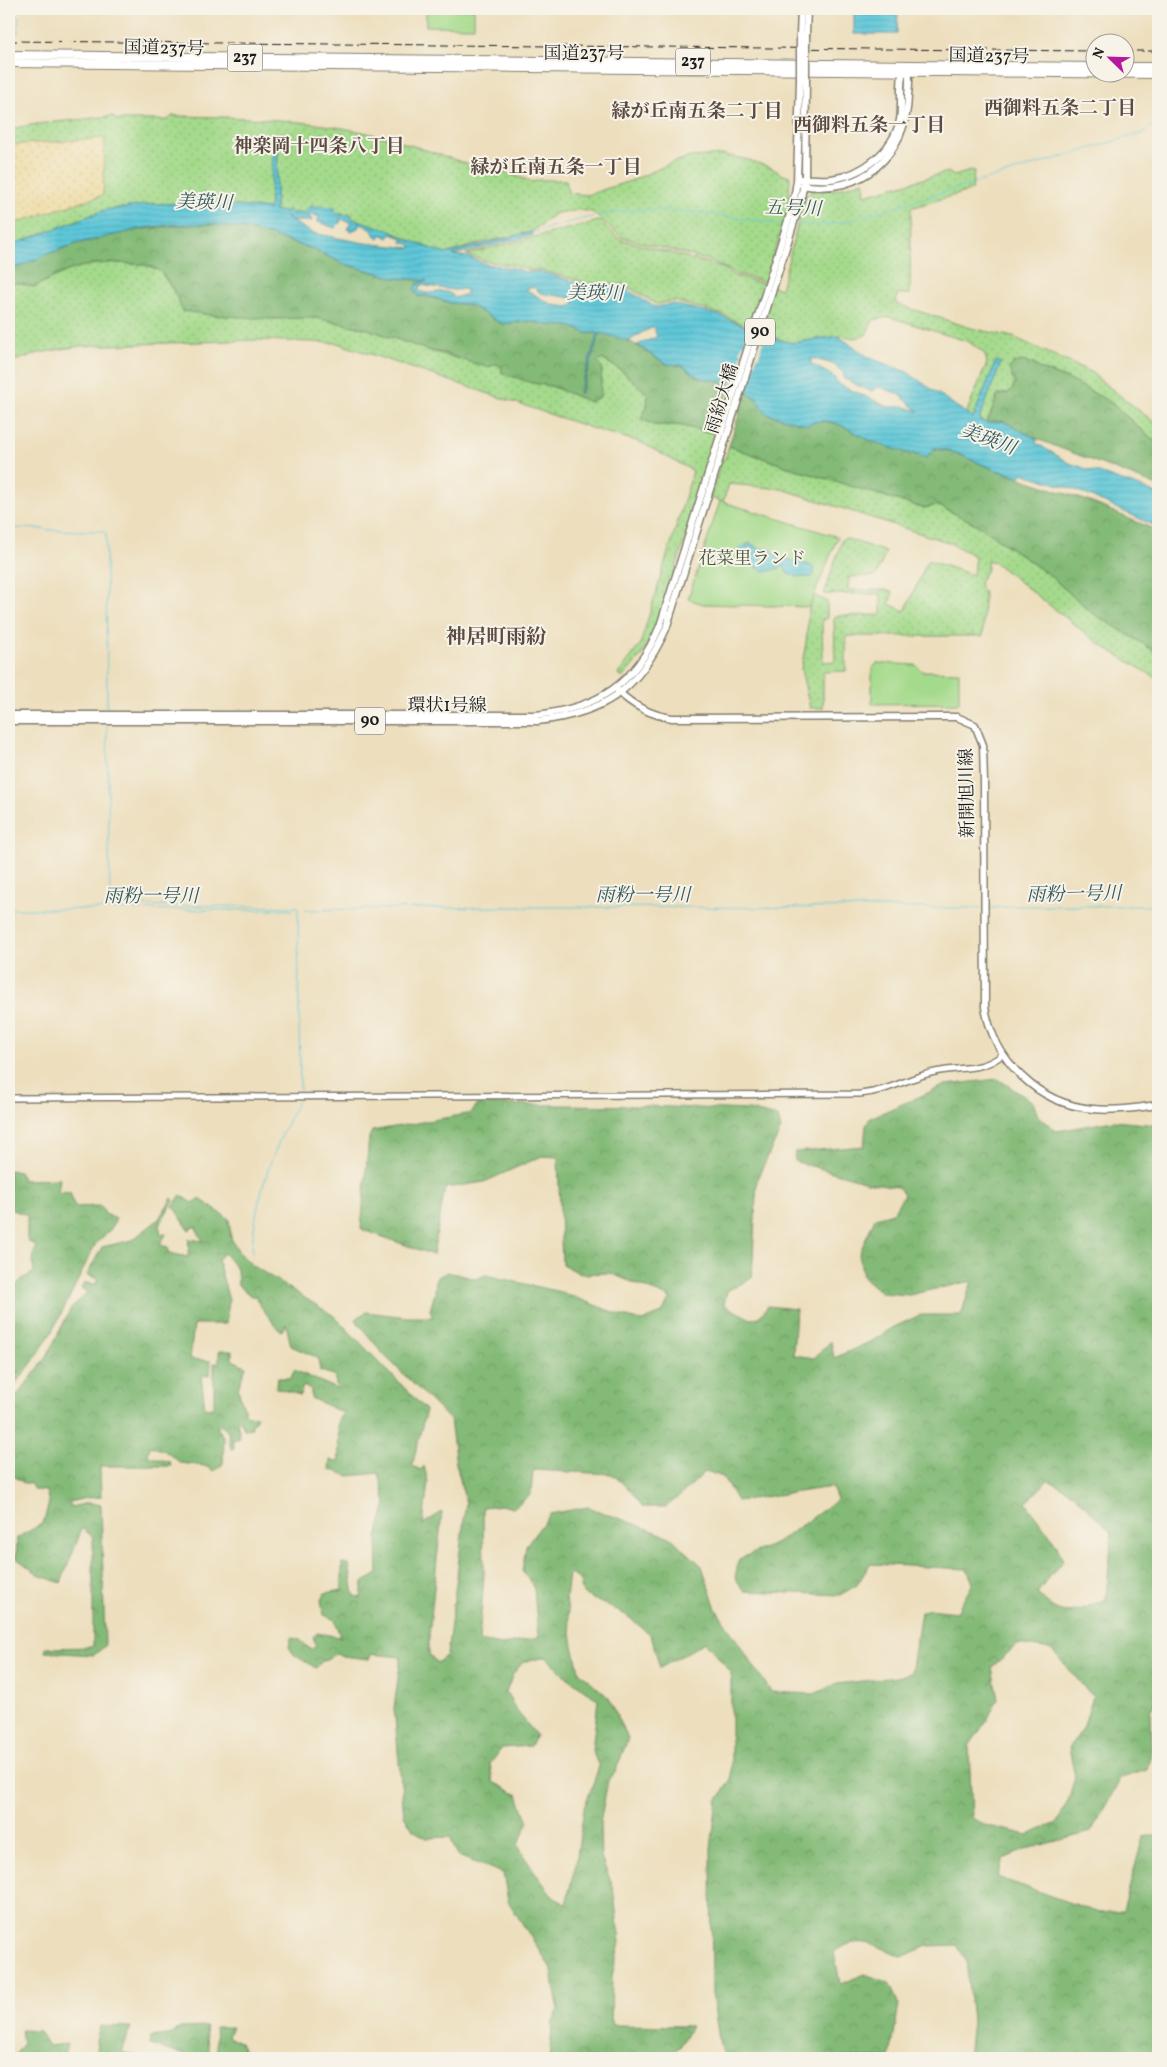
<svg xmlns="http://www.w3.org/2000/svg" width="1167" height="2067" font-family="Vollkorn,'Noto Serif JP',serif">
<defs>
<pattern id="grass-dots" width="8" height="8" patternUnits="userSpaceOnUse" patternTransform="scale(1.25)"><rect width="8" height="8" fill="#a4da8b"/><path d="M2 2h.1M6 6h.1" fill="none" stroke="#8dba77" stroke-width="1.8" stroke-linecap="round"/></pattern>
<pattern id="forest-crowns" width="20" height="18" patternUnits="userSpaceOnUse" patternTransform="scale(1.25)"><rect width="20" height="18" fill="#83ba77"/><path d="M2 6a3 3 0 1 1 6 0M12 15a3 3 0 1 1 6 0" fill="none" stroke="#719f66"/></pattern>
<pattern id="sand-dots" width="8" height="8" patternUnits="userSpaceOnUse" patternTransform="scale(1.25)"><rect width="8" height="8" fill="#eeda9e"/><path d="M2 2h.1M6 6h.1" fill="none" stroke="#ccba88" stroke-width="1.8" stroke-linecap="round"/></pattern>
<pattern id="water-rules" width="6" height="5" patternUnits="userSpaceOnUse" patternTransform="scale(1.25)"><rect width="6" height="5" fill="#5dc7d8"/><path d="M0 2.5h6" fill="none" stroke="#50aab9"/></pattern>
</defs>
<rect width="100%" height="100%" fill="#f7f3e8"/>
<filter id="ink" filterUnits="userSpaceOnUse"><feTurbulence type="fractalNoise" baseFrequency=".02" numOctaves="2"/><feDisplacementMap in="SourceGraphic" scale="10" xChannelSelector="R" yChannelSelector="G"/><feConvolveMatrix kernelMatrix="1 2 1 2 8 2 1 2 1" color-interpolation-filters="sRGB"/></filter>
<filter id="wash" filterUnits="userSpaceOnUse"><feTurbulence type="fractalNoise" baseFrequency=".0096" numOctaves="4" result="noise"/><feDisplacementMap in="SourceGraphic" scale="20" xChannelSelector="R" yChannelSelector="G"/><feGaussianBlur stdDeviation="1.12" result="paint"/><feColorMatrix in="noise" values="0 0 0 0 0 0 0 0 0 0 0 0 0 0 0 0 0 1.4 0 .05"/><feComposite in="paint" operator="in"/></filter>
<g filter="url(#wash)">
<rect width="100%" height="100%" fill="#eddfbe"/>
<g fill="url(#grass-dots)" stroke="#607b54">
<path d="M113,116L116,120H168L172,116C233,117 293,118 353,130C395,138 436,154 477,167L484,166L485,169L498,170L533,182L538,180H566L568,193L587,195L633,180L674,162L690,157L724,155L749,160L772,168L783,175L790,176L789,206L765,282L737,274L711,261L621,237L592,212L580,210L556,213L531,232L481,243L445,254L409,240L391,231L351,218L352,215L348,214L346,216L333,211L335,208L312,206L303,213H292L288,209L287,212L275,211L279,136H274L270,209L205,203L154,204L105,210L9,246V129L37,124Z"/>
<path d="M974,170L972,190L911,208L910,294H897L896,304L971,328L1013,337L1093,373L1096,377L1158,425V444L1110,402L1070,380L1040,369L1034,364L1011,377L1015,382C1012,392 1008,394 998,395L987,423L979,420L1000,363L996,361L973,418L966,414L987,363L985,354L969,342L890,317L873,320L866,335L855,338L838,336L792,343L767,336L721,314L674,301L656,304L625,285L592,284L540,270H527L518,266L485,261L466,254L599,221L619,239L711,264L725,269L733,275L781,289L805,195L813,190L838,189L864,181L865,195L948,172L954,176Z"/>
<polygon points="108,262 146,265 160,271 178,298 270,319 316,318 368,329 427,350 488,367 497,364 532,383 551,386 590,402 597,362 602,359 622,371 648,394 647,407 644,412 653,425 678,425 716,434 709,454 712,455 658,624 641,656 622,678 618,674 640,645 693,471 640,442 600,431 337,343 259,340 80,346 39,353 9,363 9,285 17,283 34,287 77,266"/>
<path d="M729,446L791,468L923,508L937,505L978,525L1049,575L1091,612L1158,653V679L1101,645L994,562L987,560C987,563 988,566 987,569C984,578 974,581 984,592L983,636H846V671L823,672V708H810L801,669L806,643L809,607L813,595L827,601V619H822L823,662L835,661L834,616L881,615V594H824L842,540L845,538L886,552L876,576L849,577L848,590H886L893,592L889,604L905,611L928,560L973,575L975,556L950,543L782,489L729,484L723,502L710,498L722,458L725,459Z"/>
</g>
<g fill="url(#forest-crowns)" stroke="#506b4a" fill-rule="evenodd">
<path d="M212,224L242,228L275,237L310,248L344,264L396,278L431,281L418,283V296H426L451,303L470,305L502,324L530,321L546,325L569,326L587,333H599L616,336L629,341L666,364L681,365L700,378L725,382L731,385L724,402L716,434L678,425H653L641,419L647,406L648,394L622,371L603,359L597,362L602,367L600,397L590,402L551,386L532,383L502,373L501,366L497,364L488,367L472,363L443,353L427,350L368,329L316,318L270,319L210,315L182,311C179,300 168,277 159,271C153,265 141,265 133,264C90,261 71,267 34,287L17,283L9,285V272C21,266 34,259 47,254C99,233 156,225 212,224Z"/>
<path d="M1022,361L1034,364L1040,369L1070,380L1110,402L1158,444V486L1037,439L1003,421L987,423L998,395C1008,394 1013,392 1015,382L1009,369L1014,363Z"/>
<polygon points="746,393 754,396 767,414 837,423 873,442 951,451 993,469 1088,501 1158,531 1158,653 1091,612 1049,575 978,525 937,505 923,508 791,468 729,446"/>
<path d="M998,1079L1033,1102L1038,1116L1057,1131L1113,1121L1158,1125V1697L1150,1711L1151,1753L1147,1770L1121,1778L1091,1832L1030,1848L1003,1859L997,1877L1099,1913L1123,1911L1143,1837L1158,1834V2058H968L972,2021L966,1960L957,1945L927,1946L902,1957C876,1945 859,1934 834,1952L840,1984L865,1974L889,1983L899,2005L890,2057L887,2058H726L720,2046L712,1994L711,1848L717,1801L731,1779V1672L705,1642L660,1668L651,1635L626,1615L583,1594L579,1579L569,1573L566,1599L573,1646L579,1671L609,1698L628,1738L615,1773L608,1780L600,1823L601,1858L613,1887L620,1942L612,1976L611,2025L691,2026L680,2047L663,2058H549L553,2020L559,2010L550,1967L508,1901L503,1873L458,1856L450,1837L427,1838L413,1830L404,1815L394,1708L401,1657L372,1654L369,1659L342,1656L337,1653L321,1662L316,1668L294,1655L289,1647L291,1638L299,1639L311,1650L316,1645L313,1637L317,1633L340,1637L335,1620L324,1615L321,1600L325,1593L342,1590V1563L349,1564L354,1595L361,1598L363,1582L378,1574L377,1537L386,1503L379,1473L349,1476L329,1469L330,1460L339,1461L338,1420L343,1413L311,1398V1389L303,1386L300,1395L276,1388L278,1378H291L294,1370L337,1389L334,1375L320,1371L318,1358L291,1346L286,1324L282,1331L278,1329L259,1304L257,1296H251L238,1285L237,1269L224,1253L218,1260L229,1301L226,1324H194L190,1359L211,1361L210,1375L201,1376L205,1408H214V1363H219V1351H232V1360L246,1366L238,1389L246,1415L257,1416L255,1421L251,1423L252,1428L244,1429L241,1421H237L239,1431L238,1439H233L234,1448L231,1449L228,1432L220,1424L217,1427L224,1438L223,1464L214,1471L205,1466L181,1463L165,1451L150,1446L148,1456L170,1462L171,1466H100L101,1497L86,1498L69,1502L71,1507L88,1503L101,1505L105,1646L94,1655L45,1652L46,1648L93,1647V1537L82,1528L61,1583L41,1576L16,1558L17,1538L43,1523L49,1503L46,1491L34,1490L30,1483H24L9,1474V1402L13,1401L46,1358L71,1308L87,1292L81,1288L85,1283L96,1284L98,1279L87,1275L102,1247L132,1240L158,1220L172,1198L174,1200L159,1225L161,1234H166L160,1245L168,1247L169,1253L188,1257L189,1239L203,1241L195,1226L189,1230L173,1206L181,1195L193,1203L200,1199L229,1219L231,1238L240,1254L255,1267L334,1316L426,1410L412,1466L421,1470L424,1466L428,1482L423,1524L442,1512L429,1636V1654L437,1663L447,1655L466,1503L456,1464L450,1420L384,1355L355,1319L366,1312L407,1317H433L430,1310L435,1293L436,1278L447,1272L477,1279L485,1275L561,1292L623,1316L642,1321L662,1313L670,1298L610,1273L581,1274L562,1264L558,1157L542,1156L484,1182L445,1188L433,1255L361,1229L369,1137L372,1131L472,1113L477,1104L645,1106L748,1110L778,1117L781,1129L757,1179L752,1278L727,1291L724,1305L751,1319L759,1317L768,1306L796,1309L793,1355L814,1358L831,1341L834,1358L874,1340L892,1328L920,1315H961L972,1281L909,1295L882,1293L863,1277L859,1254L875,1218L893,1213L904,1194L898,1187L867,1182L794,1161L795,1152L864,1146L866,1126L870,1118L946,1085ZM533,1470L612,1474L629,1489L643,1507H666L683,1493L706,1471L723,1477L737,1501L832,1487L837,1500L777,1543L739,1559L735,1577L744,1591L840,1595L857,1585L870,1564L967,1569L973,1583L957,1612L929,1609L921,1612L911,1673L897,1677L837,1684L814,1694L771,1692L716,1609L702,1566L670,1537L588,1507L550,1514L526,1546L522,1571L534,1587L538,1638L502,1645L479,1641L484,1575L483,1507L501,1505L513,1508L531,1494ZM1048,1480L1073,1493L1112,1533L1106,1599C1076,1612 1061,1622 1037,1593L1063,1560L1056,1544L1026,1503ZM1018,1644L1051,1649L1093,1697L1083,1728L1069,1748L1075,1777L1068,1801L1057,1823L1028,1835L988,1826L972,1818L969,1746L987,1720L998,1699L992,1667ZM546,1657L563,1674L598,1700L592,1750L599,1767L584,1808L576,1863L566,1904L553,1897L525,1858L518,1845L528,1823L518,1795L493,1782L490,1764L502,1748L531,1746L536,1735L516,1710L506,1692L513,1674L523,1662Z"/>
<path d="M9,1170L20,1172L22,1180L60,1179L58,1193L70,1192L75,1207L101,1206L105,1214L116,1219L110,1230L96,1243C71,1292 50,1347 12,1387L10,1382L19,1370L9,1375V1339C12,1332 9,1292 9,1280L10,1279L16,1286L22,1279L34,1272L32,1261L36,1247L27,1240V1215L9,1209Z"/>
<polygon points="100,2026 131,2027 122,2052 145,2058 98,2058 96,2040"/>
<polygon points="206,2027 209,2058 182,2058 183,2055 150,2045 151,2037 173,2034 178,2028"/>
<polygon points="215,2027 232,2027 228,2037 240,2042 245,2053 243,2058 217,2058"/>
<polygon points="21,2030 39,2031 48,2046 67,2044 64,2058 13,2058 23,2044"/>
</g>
<polygon fill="url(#sand-dots)" stroke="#857b5d" points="105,138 103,195 9,225 9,145"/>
<g fill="#a4da8b" stroke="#607b54">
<polygon points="426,9 474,9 474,27 426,26"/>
<polygon points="720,501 838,537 809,607 703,604 688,599"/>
<polygon points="877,663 916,665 922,671 959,672 959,703 872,704 872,669"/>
</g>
<g fill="url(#water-rules)" stroke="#3c727a" fill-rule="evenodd">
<polygon points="854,9 896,9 898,11 897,34 854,34"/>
<path d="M274,136H279L275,211L287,212L288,209L292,213H303L312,206L335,207L334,211L345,216L348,214L352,215L351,218L391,231L409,240L445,254L531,232L533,235L453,255L469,257L485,264L518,269L525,272H541L593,287L624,288L655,307L673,304L719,315L767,336L792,343L838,336L870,358L907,372L973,418L996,361L1001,363L979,420L987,423L1003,421L1037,439L1036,443L1069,463L1143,488L1158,495V527L1076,490L1022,473L1020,477L993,469L951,451L934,448L927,458C909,453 891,449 874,442C853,434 830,412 808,425L767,414L754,396L725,382L700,378L681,365L666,364L637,345L657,337L654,327L643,332L629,341L600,333L580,394L579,393L598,333H587L569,326L546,325L530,321L502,324L470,305L451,303L427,296H418L414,289L418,283L427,281L396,278L344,264L310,248L275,237L242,228L212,224L168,225L145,228L76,244L47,254L9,272V246L105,210L154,204L205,203L269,209ZM308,213L320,217L316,221L335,228L341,222L339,218L351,223L347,229L351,231L358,228L359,224L371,228L375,236L379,239L381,234L388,238L391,234L402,238V242L411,245V248L364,243L312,233L285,217L295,221H312ZM421,285L454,290L466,289V294L455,298C445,284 429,299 418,290ZM534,287L540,293L572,298L574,303L569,307L552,305L525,289ZM811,358L833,364L844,373L843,378L863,388L872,391L879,387L899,394L919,412L903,406L889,407L840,385L833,376L811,364Z"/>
<path d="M750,543L760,549H771L781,562L789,559C797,564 805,561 814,568V574L812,577H799L788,574L784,567L765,572L752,565H743L738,559L739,549Z"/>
</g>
<polygon fill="#eddfbe" points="750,326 765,332 759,356 757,357 745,395 730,388 742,353 740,351 742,345 744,344"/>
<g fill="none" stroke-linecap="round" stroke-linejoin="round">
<g stroke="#5dc7d8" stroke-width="1">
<polyline points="9,35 18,33 19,16"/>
<polyline points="795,225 827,225 844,222 1142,133 1158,123"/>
<path d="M531,233C563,224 595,214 628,211C676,206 735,219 784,224"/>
<polyline points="9,528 44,529"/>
<polyline points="47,530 102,531 106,534 107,712"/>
<polyline points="107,723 110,905 298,907 300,1091"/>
<polyline points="990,908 1019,906 1158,906"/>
<polyline points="9,909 293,910"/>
<polyline points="305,910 502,907 981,908"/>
<path d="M252,1252C254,1198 274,1148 298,1101"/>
</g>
</g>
</g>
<g filter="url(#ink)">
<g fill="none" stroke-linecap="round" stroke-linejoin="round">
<defs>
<path id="minor" d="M9,1098L860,1094C890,1091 907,1078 935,1072C960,1066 981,1072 1002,1055"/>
<g id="major">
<polyline points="800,35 801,9"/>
<polyline points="806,35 807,9"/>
<path d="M801,179C811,178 821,180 831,179C863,175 893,151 900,120C903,103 898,83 904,67"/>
<path d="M802,185C861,196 907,155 908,96C909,87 910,77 908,69"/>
<path d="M618,691C633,706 651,715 672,718L941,717H957L975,725L983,745L984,783L985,1007C994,1061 1038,1104 1093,1109C1115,1111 1137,1108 1158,1105"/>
<path d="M9,715H536C598,708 635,685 660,626L793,205L797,181L800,80"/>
<path d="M9,721H538C604,713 638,691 666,629L799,206L805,179L806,80"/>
</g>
<g id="highway">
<polyline points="9,55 1094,67"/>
<polyline points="9,63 1158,74"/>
<polyline points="1124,67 1158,67"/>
</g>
</defs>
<use href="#minor" stroke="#847e6d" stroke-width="8"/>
<use href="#major" stroke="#847e6d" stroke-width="9"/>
<use href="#highway" stroke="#847e6d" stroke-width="10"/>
<use href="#minor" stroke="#fff" stroke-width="5"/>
<use href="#major" stroke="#fff" stroke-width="6"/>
<use href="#highway" stroke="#fff" stroke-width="8"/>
<g stroke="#1c1c1c" stroke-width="1" stroke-dasharray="8 4" stroke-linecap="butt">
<polyline points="9,41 1094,51"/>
<polyline points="1124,51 1158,51"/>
</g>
<defs>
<g id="major-bridge">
<polyline points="800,80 800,35"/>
<polyline points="806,80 806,35"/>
</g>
</defs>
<use href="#major-bridge" stroke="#847e6d" stroke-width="9" stroke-linecap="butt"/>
<use href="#major-bridge" stroke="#fff" stroke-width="6"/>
</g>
</g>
<g text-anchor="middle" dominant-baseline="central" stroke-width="4" stroke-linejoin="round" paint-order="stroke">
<g fill="#f7f3e8" stroke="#5e5c59" stroke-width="1">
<rect x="227.5" y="44.5" width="35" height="27" rx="4"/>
<rect x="675.5" y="48.5" width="35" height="27" rx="4"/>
<rect x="745" y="318.5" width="30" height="27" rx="4"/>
<rect x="355" y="707.5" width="30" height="27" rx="4"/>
</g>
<g font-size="16" font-weight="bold" fill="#1c1c1c">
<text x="245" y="58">237</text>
<text x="693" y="62">237</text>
<text x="760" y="332">90</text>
<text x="370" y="721">90</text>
</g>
<g font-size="18" fill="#1c1c1c" stroke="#f7f3e8">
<text transform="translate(164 49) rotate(1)">国道237号</text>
<text x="584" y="54">国道237号</text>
<text transform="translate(989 57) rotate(1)">国道237号</text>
<text transform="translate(723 399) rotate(-73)">雨紛大橋</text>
<text x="447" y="706">環状1号線</text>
<text transform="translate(968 793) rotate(-91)">新開旭川線</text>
</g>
<g font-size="18" fill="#45553d" stroke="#f7f3e8">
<text x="752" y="559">花菜里ランド</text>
</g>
<g font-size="19" font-weight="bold" fill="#5b4b43" stroke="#f7f3e8">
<text x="1060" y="109">西御料五条二丁目</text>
<text x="697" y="112">緑が丘南五条二丁目</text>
<text x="869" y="126">西御料五条一丁目</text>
<text x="319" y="147">神楽岡十四条八丁目</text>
<text x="556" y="168">緑が丘南五条一丁目</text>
</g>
<g font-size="19" font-style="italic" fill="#33585e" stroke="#f7f3e8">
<text transform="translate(204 203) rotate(2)">美瑛川</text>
<text transform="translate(793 209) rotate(2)">五号川</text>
<text transform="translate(595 294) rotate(1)">美瑛川</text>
<text transform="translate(988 440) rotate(20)">美瑛川</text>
<text transform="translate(1074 895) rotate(-1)">雨粉一号川</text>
<text x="643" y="896">雨粉一号川</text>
<text x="151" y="897">雨粉一号川</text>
</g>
<g font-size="20" font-weight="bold" fill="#5b4b43" stroke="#f7f3e8">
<text x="496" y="638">神居町雨紛</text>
</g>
</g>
<rect width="1167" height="2067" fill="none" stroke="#f7f3e8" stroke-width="30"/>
<g transform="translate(1110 58) rotate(293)"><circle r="24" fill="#f7f3e8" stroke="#9f9d96"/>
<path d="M0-4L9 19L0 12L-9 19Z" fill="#b5179e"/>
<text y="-8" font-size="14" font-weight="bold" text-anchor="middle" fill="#1c1c1c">N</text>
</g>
</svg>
